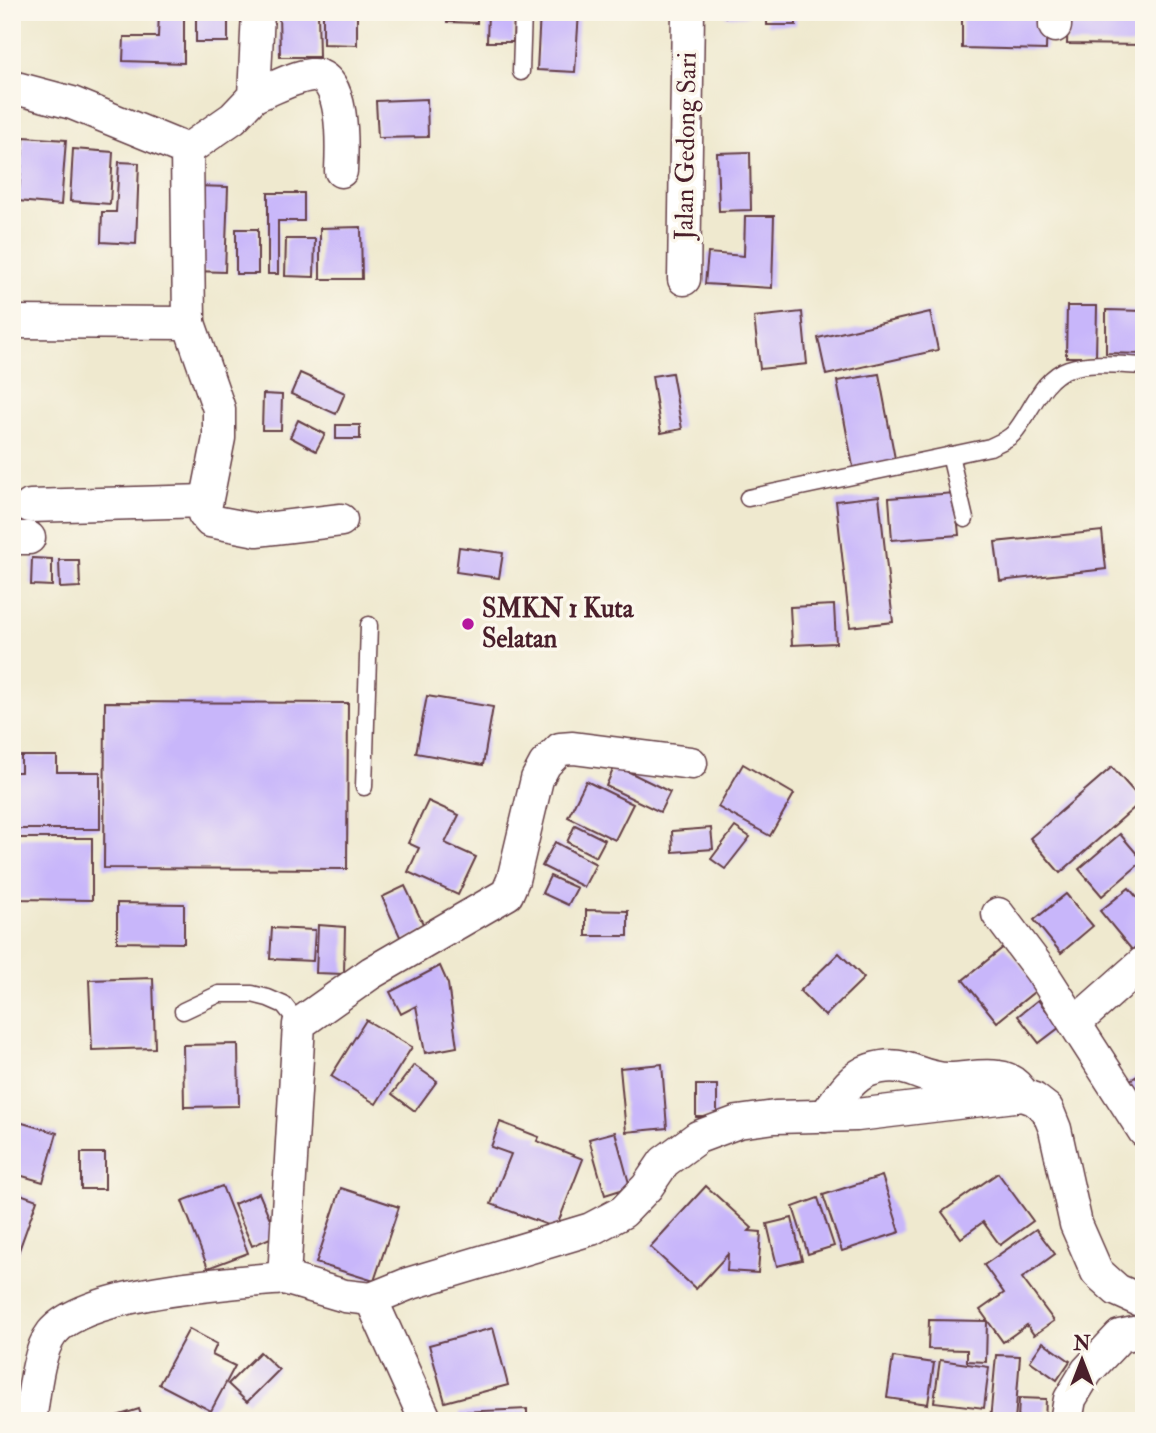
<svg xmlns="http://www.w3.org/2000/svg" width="1156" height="1433" font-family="'IM FELL Double Pica',serif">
<rect width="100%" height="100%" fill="#fbf7ec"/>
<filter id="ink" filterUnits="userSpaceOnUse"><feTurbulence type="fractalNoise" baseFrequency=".0143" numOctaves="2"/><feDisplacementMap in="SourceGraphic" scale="14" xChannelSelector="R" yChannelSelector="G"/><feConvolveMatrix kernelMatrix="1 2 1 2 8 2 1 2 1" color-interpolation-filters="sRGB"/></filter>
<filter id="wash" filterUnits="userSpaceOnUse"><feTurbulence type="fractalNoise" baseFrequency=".00686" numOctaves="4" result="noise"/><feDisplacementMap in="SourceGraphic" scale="28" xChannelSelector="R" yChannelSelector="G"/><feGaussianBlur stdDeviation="1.57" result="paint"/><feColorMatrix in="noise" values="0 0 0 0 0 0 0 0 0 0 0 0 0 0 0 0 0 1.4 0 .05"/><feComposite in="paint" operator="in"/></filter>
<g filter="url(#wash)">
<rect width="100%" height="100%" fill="#efe9cf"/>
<g id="blocks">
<g fill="#c8b6fa">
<polygon points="159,12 184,12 184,63 123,61 124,37 158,37"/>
<rect x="196" y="12" width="32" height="30"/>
<polygon points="279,12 318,12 319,57 280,57"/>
<polygon points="323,12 357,12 357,45 323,44"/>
<polygon points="447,12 477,12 477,23 447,22"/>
<polygon points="488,12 514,12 513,42 487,42"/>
<polygon points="540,12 579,12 575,72 537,70"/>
<polygon points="725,12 748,12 748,16 726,17"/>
<rect x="767" y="12" width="29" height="13"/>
<polygon points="962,12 1047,12 1046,50 962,48"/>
<polygon points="1068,12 1144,12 1144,45 1067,44"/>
<polygon points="427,99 428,137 378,138 376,101"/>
<polygon points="12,126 20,127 17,173 12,173"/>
<polygon points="24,137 66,140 61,205 18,201"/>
<polygon points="73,149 113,152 110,204 70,201"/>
<polygon points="750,152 751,210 719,211 717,153"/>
<polygon points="119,162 139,163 136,244 101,242 102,212 116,212"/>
<polygon points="196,186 228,187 225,272 193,271"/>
<polygon points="268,193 304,193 304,221 278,221 278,274 268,274"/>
<polygon points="745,216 774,216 772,288 705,284 708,253 744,256"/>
<polygon points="361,227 362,279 320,279 320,228"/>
<rect x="236" y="229" width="22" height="45"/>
<polygon points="286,239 315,239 314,277 285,276"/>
<polygon points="1067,306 1097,306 1096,357 1066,357"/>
<polygon points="1106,310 1144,311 1144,354 1106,353"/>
<polygon points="802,312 807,364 760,369 754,317"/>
<polygon points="930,312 938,350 826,375 818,338"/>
<polygon points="300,373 345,393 336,414 291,394"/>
<polygon points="672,373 682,429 661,433 652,376"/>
<polygon points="879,374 896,464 854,472 837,381"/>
<polygon points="263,394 282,395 281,430 262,430"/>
<polygon points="298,420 325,434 316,451 290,437"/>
<rect x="336" y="425" width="24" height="14"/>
<polygon points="955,493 959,535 892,540 889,498"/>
<polygon points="879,496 893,622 850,627 836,501"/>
<polygon points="1102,531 1106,569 1000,581 995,542"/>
<polygon points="459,547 503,553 499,578 456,572"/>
<polygon points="32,558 52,559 52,586 31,585"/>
<polygon points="59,560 79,560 80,587 60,588"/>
<polygon points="834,605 836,643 792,645 790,607"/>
<polygon points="427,696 493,707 483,765 416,753"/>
<polygon points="105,702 348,703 347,869 104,868"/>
<polygon points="21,756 57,756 57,772 100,772 100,829 12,829 12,772 21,772"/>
<polygon points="743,764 794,794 770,836 718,807"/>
<polygon points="615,765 670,792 660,812 606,786"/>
<polygon points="1112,767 1142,801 1060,873 1030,838"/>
<polygon points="586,781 633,804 615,840 568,817"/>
<polygon points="428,801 459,815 445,843 476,857 458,895 408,872 419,848 408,843"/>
<polygon points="575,825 605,840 596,857 567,842"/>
<polygon points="735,827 750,837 725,869 711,859"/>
<polygon points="711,828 713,849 673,852 672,831"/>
<polygon points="1120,834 1143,861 1102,896 1079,869"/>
<polygon points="12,838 92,838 92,900 12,899"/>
<polygon points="555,842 596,864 584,887 542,866"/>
<polygon points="550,876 577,888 568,905 542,893"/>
<polygon points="405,886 426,930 402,941 382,897"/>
<polygon points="1129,888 1144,906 1144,940 1132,950 1100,911"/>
<polygon points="1066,894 1093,926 1061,953 1034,920"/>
<polygon points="117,903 184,904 184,943 117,942"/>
<polygon points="586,910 628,911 628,936 586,936"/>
<polygon points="318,925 345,927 344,974 316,973"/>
<polygon points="272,928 315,930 313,961 270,959"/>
<polygon points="1005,946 1039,988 997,1022 963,980"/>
<polygon points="839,953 864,978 825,1016 800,991"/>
<polygon points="440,966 448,984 457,1047 425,1053 416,1006 401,1014 390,992"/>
<polygon points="153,978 155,1048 92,1050 89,980"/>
<polygon points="1038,1000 1060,1027 1039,1043 1018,1016"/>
<polygon points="366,1020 412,1047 376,1104 331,1076"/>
<polygon points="238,1044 239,1106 184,1107 183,1045"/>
<polygon points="662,1064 667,1128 626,1132 620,1068"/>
<polygon points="414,1065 437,1081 415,1111 392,1094"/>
<polygon points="1144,1072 1144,1115 1125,1083"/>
<rect x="696" y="1085" width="21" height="32"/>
<polygon points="12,1120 57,1133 43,1182 12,1173"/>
<polygon points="500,1122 539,1137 537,1141 583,1159 556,1228 491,1204 511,1154 491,1147"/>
<polygon points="615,1132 630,1187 605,1195 589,1139"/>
<rect x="81" y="1153" width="24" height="36"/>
<polygon points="998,1173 1033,1221 1000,1245 983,1222 961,1238 942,1212"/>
<polygon points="882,1176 900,1232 842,1251 823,1195"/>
<polygon points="222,1186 248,1253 208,1268 182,1201"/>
<polygon points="706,1186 752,1228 749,1231 761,1232 758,1273 727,1271 728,1254 696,1289 650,1247"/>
<polygon points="341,1188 399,1207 374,1281 316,1263"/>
<polygon points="12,1191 37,1200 13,1267 12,1267"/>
<polygon points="259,1193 277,1235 252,1246 234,1204"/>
<polygon points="818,1198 834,1246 808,1254 793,1207"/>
<polygon points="792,1218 802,1260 777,1266 767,1224"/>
<polygon points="1036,1229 1055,1254 1022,1278 1054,1321 1034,1335 1027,1325 1003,1342 980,1310 1004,1293 984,1265"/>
<polygon points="929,1320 987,1321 986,1362 967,1361 967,1350 928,1349"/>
<polygon points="493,1328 508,1385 445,1402 429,1345"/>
<polygon points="189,1329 217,1344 212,1355 235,1366 211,1411 159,1384"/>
<polygon points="1043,1342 1070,1361 1057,1380 1030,1361"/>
<polygon points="260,1352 279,1370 247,1402 228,1384"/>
<polygon points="996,1355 1020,1356 1015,1421 990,1421"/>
<polygon points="893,1357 934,1363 928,1404 887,1398"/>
<polygon points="940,1360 989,1367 984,1408 934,1402"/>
<polygon points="1019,1398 1046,1399 1045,1421 1018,1421"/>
<polygon points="139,1409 143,1421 104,1421 104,1420"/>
<polygon points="527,1409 527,1421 460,1421 460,1412"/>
</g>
</g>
</g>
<g filter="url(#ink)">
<use href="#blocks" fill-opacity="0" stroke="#633d44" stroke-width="2"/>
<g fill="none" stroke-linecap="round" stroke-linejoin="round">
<defs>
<g id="service">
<polyline points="521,72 523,12"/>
<polyline points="950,455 965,519"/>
<path d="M748,498L990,447C998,443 1007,440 1013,434C1031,414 1041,378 1068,369C1091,361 1120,365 1144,366"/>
<polyline points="364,787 369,625"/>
<polyline points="183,1011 219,994 252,994 268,998 284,1005 299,1024"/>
</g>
<g id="minor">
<polyline points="1055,26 1055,12"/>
<polyline points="12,87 72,103 187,150 233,118 254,96 258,12"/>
<path d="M254,96C271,90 292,77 311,75C346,72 342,149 341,171"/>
<polyline points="187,150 189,323 219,409 219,438 204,514 210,521 257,530 341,520"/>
<polyline points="684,279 688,12"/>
<polyline points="12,322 189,323"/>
<polyline points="30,506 206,501"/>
<polyline points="12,538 29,538"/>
<polyline points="998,914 1041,971 1144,1131"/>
<polyline points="1075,1023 1144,962"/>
<path d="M825,1116C837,1100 851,1076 870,1070C907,1058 916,1079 949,1079C965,1079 982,1074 998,1077C1007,1078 1015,1083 1020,1090"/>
<polyline points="284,1278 345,1296 371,1299 426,1421"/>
<polyline points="371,1299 408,1284 591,1229 623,1212 647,1187 664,1162 698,1137 738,1122 775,1117 857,1115 1023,1095 1034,1099 1047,1109 1055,1129 1076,1224 1097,1272 1117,1290 1144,1302"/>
<path d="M30,1421C34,1397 37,1352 52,1333C86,1291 231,1283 284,1278L299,1024L371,973L507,894L513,880L537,779L545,764L560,749L573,748L691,763"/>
<polyline points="1066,1421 1070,1399 1087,1371 1120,1336 1144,1331"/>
</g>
</defs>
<use href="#service" stroke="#633d44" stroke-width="19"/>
<use href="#minor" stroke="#633d44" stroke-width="35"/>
<use href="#service" stroke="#fff" stroke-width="16"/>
<use href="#minor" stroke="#fff" stroke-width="32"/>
</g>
</g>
<circle fill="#b5179e" stroke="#fbf7ec" stroke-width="2.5" cx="468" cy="624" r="7"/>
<g text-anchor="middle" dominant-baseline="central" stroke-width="7" stroke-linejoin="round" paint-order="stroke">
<g font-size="26" fill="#4a1f2b" stroke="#fbf7ec">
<text transform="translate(686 146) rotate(-89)">Jalan Gedong Sari</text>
</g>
<g font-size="26" font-weight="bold" fill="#4a1f2b" stroke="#fbf7ec" text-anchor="start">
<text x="482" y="609">SMKN 1 Kuta<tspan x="482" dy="30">Selatan</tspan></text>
</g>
</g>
<rect width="1156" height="1433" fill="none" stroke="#fbf7ec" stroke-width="42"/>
<g transform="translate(1082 1360)" stroke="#fbf7ec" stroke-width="5" paint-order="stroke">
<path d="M0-5L12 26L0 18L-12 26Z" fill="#4a1f2b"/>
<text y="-10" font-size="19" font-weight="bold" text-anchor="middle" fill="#4a1f2b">N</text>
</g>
</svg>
